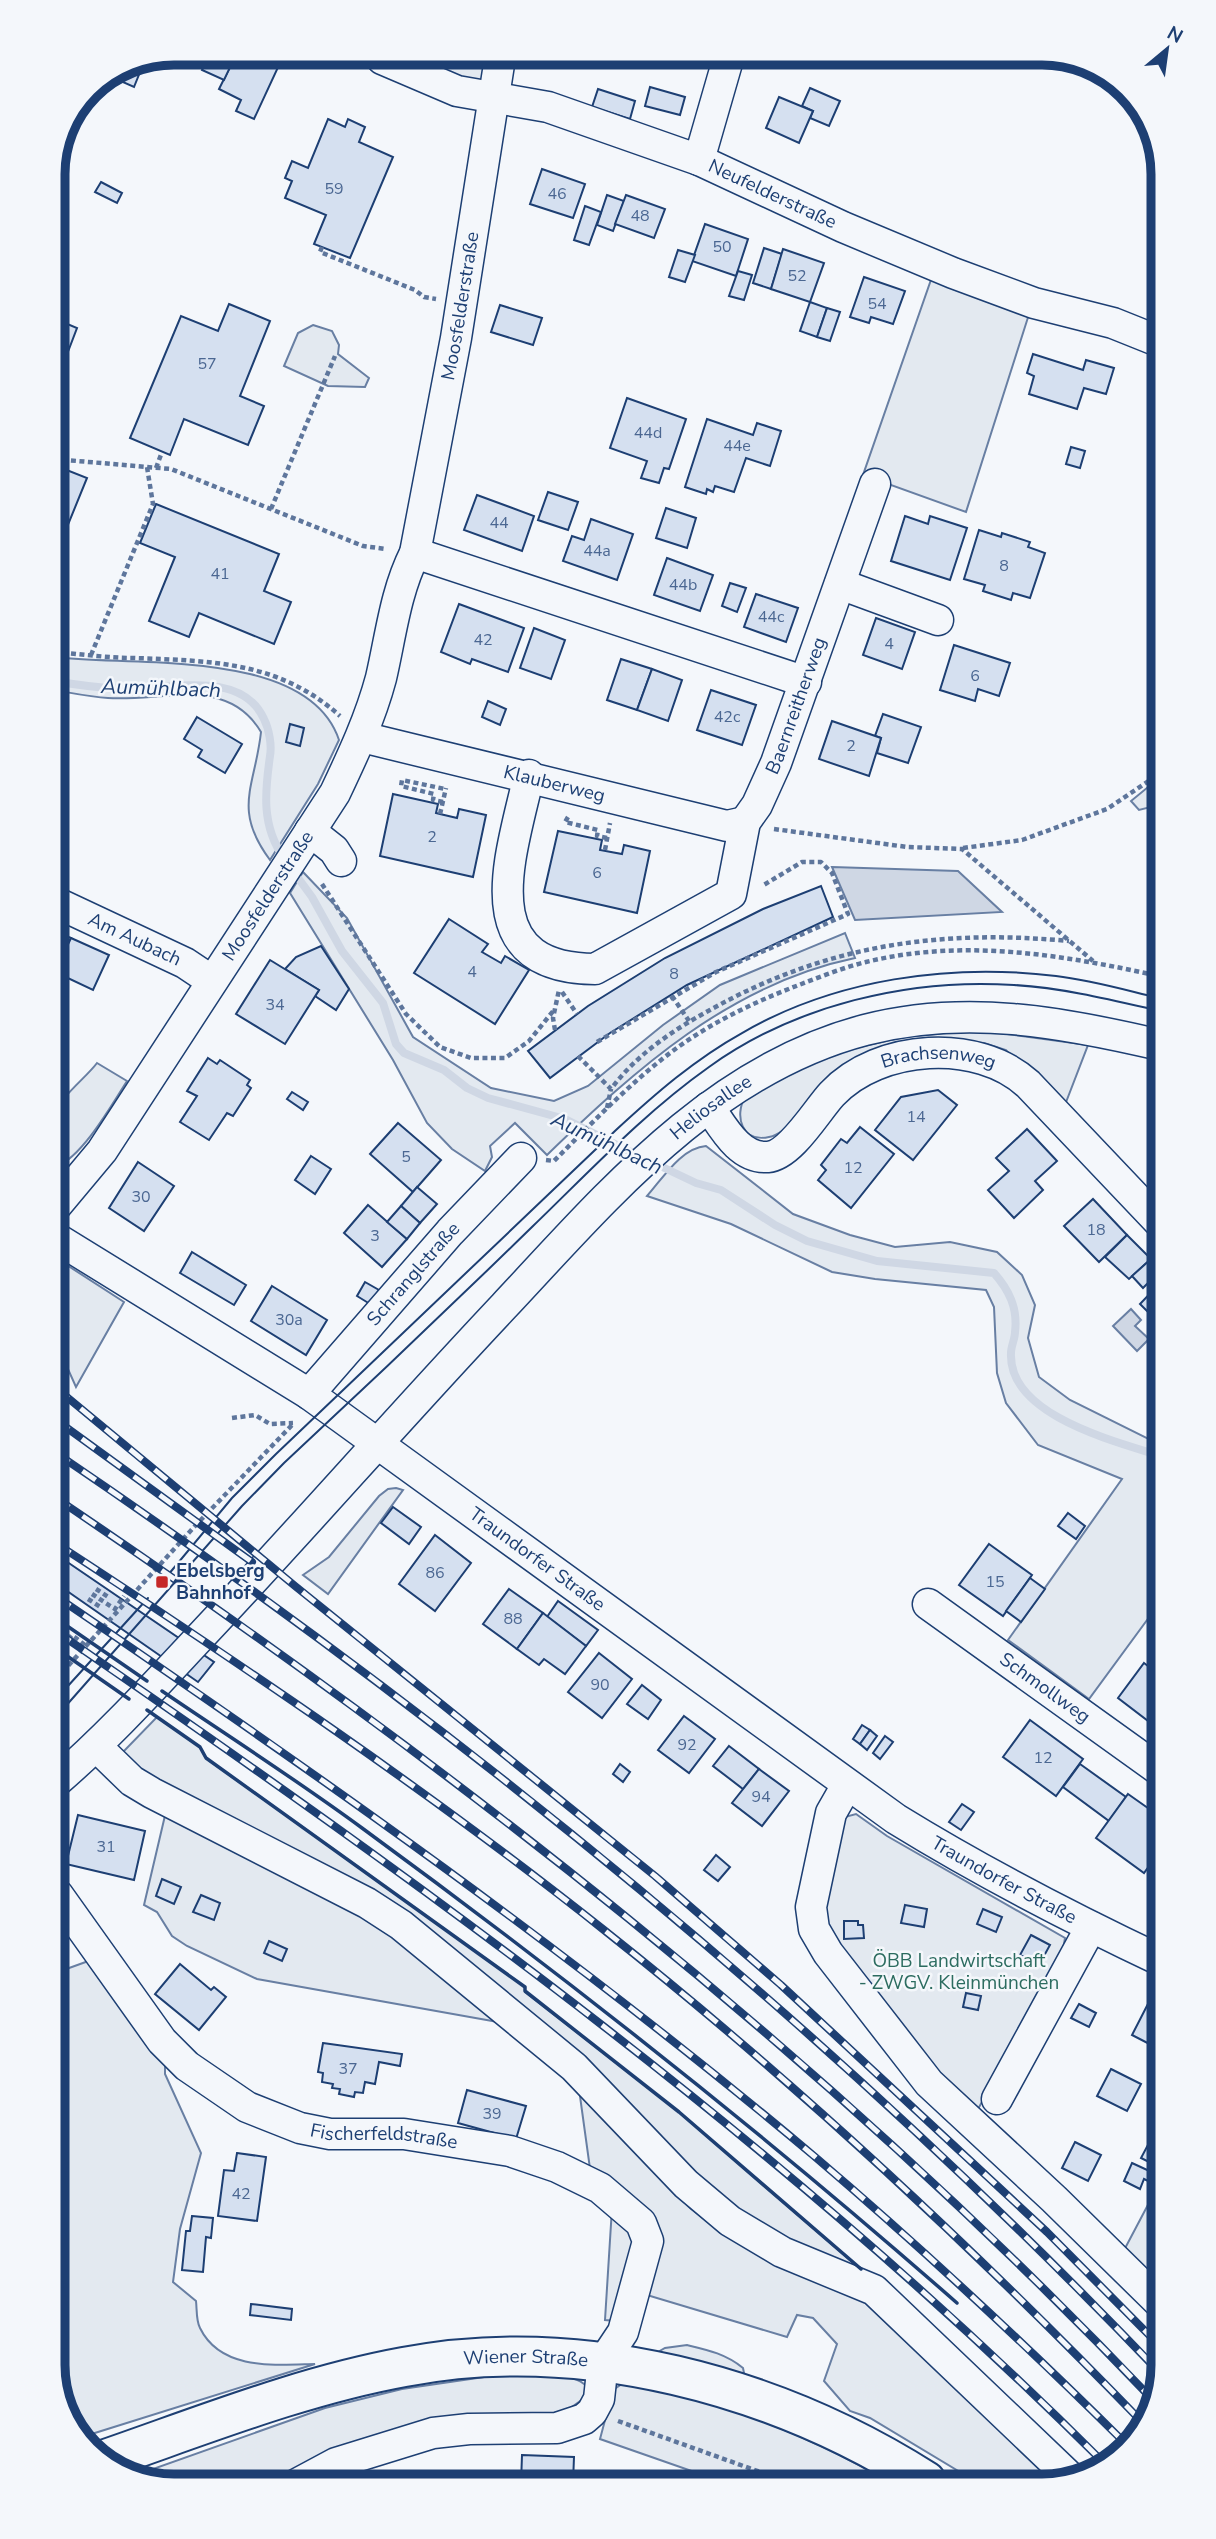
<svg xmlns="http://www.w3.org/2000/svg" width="1216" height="2539" font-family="'Nunito Sans',sans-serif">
<rect width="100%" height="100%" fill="#f4f7fb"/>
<g fill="#e3e9f0" stroke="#687fa3" stroke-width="2">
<polygon points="494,58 482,85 408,59"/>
<polygon points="933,274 1031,308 966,512 863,475"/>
<polygon points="313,325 332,331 339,345 338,354 369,378 365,387 328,386 284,366 298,333"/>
<path d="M54,657C132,667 308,647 339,740L318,784L270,860C232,809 255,787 261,732C227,675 163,702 108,698C90,697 72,693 54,690Z"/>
<polygon points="1159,778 1159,805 1139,810 1131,801"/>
<path d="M303,872L347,918L413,1037L491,1088L554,1101L588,1086L663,1025L720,985L845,933L855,958C730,984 636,1069 547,1155L515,1123L490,1146L492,1157L485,1171L452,1149L427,1123L393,1060L290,893Z"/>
<path d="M978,1030L1088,1045L1063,1110L1006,1050L984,1043L935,1040L800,1113C791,1122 782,1135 769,1137C742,1143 734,1116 745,1097L828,1054L904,1037Z"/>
<path d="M97,1063L127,1081C111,1106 83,1156 56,1167C56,1151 53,1132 55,1116C58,1098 86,1078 97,1063Z"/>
<path d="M706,1146L793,1214L850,1235L895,1247L950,1242L997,1252L1022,1275L1035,1305L1028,1338L1039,1377L1070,1400L1161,1445V1601L1089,1699L1008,1640L1122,1479L1038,1445L1006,1403L997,1373L994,1307L986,1290L875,1279L832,1272L731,1224L647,1196C663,1178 681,1148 706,1146Z"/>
<polygon points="56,1258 124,1302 76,1387 68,1369 56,1356"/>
<polygon points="396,1488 403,1490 328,1594 303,1575 329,1557 379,1496 388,1489"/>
<polygon points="157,1717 200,1747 206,1758 525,1987 525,1992 679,2112 865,2273 745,2222 416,1925 140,1774 122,1753"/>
<polygon points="167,1807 351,1902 509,2024 257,1979 187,1946 172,1936 157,1912 144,1905"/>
<polygon points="856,1814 887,1836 1065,1938 1063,1950 976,2113 946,2085 822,1928 841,1818"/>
<path d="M94,1959L165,2059V2074L201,2153L180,2229L173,2282L196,2301C197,2309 196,2321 200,2328C221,2371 276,2365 315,2364L82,2437L59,2405L58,1972Z"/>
<polygon points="579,2089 690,2208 726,2236 864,2299 1057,2480 975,2481 870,2418 850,2411 824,2381 837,2344 813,2318 797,2315 787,2337 647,2295 640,2323 605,2320 612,2208 591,2176"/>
<polygon points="1160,2182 1163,2183 1163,2293 1122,2254"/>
<path d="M687,2345C708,2350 726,2354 743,2368L744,2373L737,2377L661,2356L658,2352L665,2348Z"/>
<path d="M491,2376C513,2376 578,2368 588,2389L583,2399L569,2409L550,2414L461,2415L409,2425L344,2451L279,2485L165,2486L136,2475L325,2408L402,2389Z"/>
<path d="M625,2382C716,2401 807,2433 887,2481L723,2482L600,2439L613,2390Z"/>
</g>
<g fill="#cfd7e4" stroke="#687fa3" stroke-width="2">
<polygon points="832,867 958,871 1002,912 855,920"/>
<polygon points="1131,1309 1141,1320 1135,1326 1149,1339 1137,1351 1113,1326"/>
</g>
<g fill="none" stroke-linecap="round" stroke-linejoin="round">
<g stroke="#cfd7e4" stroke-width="8">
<path d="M54,681C77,685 100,688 123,689C167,690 241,668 264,719C269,729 272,745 270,756C265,791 261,826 284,858"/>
<polyline points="293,871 312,897 342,951 383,1003 396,1044 404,1053 444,1070 467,1088 488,1098 565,1119 639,1156"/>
<path d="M654,1163L696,1183L721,1190L775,1225L807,1241L877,1261L994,1273C1009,1290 1018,1308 1015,1332C1015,1339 1011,1346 1011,1353C1008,1415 1114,1441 1161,1456"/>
</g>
</g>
<g fill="#d5e0f0" stroke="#1d3f73" stroke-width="2">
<polygon points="274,60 280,63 254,119 236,111 241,100 219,89 233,61"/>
<polygon points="206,61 233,61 224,80 202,70"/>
<polygon points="128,62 142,67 134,87 116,79 121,66"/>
<polygon points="650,87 685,97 680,115 645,106"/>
<polygon points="810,88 840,101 829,126 810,118 813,111 802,106"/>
<polygon points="598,89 635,101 630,119 592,107"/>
<polygon points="779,97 813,111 799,143 766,128"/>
<polygon points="328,119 345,127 348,119 365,127 359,142 393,157 350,258 314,244 326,215 285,198 292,181 285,178 292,161 308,168"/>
<polygon points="542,169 585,184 573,218 530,204"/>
<polygon points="101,182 122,193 117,203 95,192"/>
<polygon points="607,195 624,201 613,231 597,225"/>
<polygon points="626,195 665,209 654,238 615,224"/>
<polygon points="585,206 601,212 589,245 574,240"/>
<polygon points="705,224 748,239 736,276 692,261"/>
<polygon points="764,248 782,254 771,289 753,283"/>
<polygon points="783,249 824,263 810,302 771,289"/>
<polygon points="678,250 695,255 685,282 669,277"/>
<polygon points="738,271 752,275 744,300 729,296"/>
<polygon points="864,277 905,291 893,324 871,317 869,323 850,317"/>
<polygon points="810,302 827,308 817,337 800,331"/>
<polygon points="229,304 270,321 240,396 264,406 248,445 184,419 170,455 130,438 181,316 218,331"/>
<polygon points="500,305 542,318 533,345 491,332"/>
<polygon points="827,308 840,312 830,341 817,337"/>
<polygon points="53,318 77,328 61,370 53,367"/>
<polygon points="1033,354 1083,370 1086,360 1114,368 1106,394 1084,388 1077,409 1029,394 1034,376 1027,373"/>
<polygon points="627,398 686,419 669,469 664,468 659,483 641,478 647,461 610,448"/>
<polygon points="707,419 753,435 757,423 781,431 770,466 746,458 734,492 715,486 713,492 707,489 706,494 685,487"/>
<polygon points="1071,447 1085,451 1080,468 1066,464"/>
<polygon points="54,465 87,478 54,559"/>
<polygon points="548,492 578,502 568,530 538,520"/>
<polygon points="477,495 534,516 522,551 464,530"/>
<polygon points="156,504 279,554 264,591 291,602 274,644 199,613 189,637 149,621 175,557 140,543"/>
<polygon points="666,508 696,518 687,548 656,538"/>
<polygon points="905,516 928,524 930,516 967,528 950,580 891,561"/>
<polygon points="591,519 633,534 617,580 563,561 572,536 584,540"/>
<polygon points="979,530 1001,537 1002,533 1030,542 1028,547 1045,553 1030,598 1013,593 1011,600 983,591 985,585 964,579"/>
<polygon points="667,558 713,575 700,611 654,595"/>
<polygon points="730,583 746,588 737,612 722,606"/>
<polygon points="756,594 798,608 786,642 744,627"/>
<polygon points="459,604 524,628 508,672 472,659 470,664 441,652"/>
<polygon points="876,618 915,632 902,669 863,655"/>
<polygon points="534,628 565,640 551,679 520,668"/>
<polygon points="954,645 1010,663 999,696 978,689 975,701 940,690"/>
<polygon points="621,659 652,669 637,710 607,700"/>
<polygon points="652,669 682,680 668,721 637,710"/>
<polygon points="711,690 756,705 742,745 697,730"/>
<polygon points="488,701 506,709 500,725 482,717"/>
<polygon points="883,714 921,727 908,763 877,753 881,738 875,736"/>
<polygon points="197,717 242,744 225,773 198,757 202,750 184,739"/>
<polygon points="832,721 881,738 869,776 819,759"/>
<polygon points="290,724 304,728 300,746 286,742"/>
<polygon points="393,794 438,804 436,813 440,814 457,818 459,809 486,815 473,877 380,856"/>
<polygon points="558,831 602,840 600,850 622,854 624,845 650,851 637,913 544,892"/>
<polygon points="821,886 833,917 687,985 610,1033 550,1078 528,1051 588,1006 665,958 763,909"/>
<polygon points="449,919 488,944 482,952 501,963 505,956 529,970 495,1024 414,973"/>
<polygon points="55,931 71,938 59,963 55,961"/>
<polygon points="71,938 109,955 93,990 55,972"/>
<polygon points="321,946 349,989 336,1010 315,996 319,990 285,969 296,957"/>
<polygon points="270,960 319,990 285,1044 236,1014"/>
<polygon points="208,1058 217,1064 220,1060 250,1080 247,1085 251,1088 233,1116 227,1113 209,1140 180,1122 197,1096 187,1091"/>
<polygon points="938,1090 957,1105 913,1160 875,1130 901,1097"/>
<polygon points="292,1092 308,1102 303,1110 287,1099"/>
<polygon points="398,1123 441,1160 413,1192 370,1154"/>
<polygon points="860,1127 894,1154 851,1208 818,1180 826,1170 821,1165 841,1139 847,1143"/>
<polygon points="1027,1129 1057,1161 1035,1181 1043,1190 1014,1218 988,1190 1009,1171 996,1158"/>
<polygon points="311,1156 331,1169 315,1194 295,1180"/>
<polygon points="138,1162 174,1186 144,1231 109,1208"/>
<polygon points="417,1187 437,1204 420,1223 401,1206"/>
<polygon points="1093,1199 1127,1235 1099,1262 1064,1226"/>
<polygon points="368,1205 407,1239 382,1267 344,1233"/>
<polygon points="401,1206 420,1223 407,1239 387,1222"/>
<polygon points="1127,1235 1151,1259 1129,1279 1105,1257"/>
<polygon points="192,1252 246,1285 234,1305 180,1273"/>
<polygon points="1151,1259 1160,1268 1160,1283 1158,1285 1152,1279 1143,1288 1132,1276"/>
<polygon points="365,1282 379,1290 370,1304 357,1296"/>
<polygon points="1160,1283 1160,1324 1140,1304"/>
<polygon points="272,1286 327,1320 306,1355 251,1321"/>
<polygon points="393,1507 421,1527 409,1544 381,1523"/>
<polygon points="1068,1513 1085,1526 1076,1539 1058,1526"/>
<polygon points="435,1535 471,1563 435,1611 399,1584"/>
<polygon points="989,1544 1032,1575 1003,1616 959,1585"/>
<polygon points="57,1555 214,1662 198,1682 57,1584"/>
<polygon points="1030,1578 1045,1589 1021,1622 1006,1611"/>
<polygon points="509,1589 543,1613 517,1649 483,1624"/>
<polygon points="558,1601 598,1630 586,1646 547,1617"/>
<polygon points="543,1613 586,1646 565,1674 544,1659 539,1665 517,1649"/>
<polygon points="599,1653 632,1679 602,1718 568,1692"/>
<polygon points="1144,1663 1161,1676 1162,1719 1156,1727 1118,1698"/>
<polygon points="642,1685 661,1700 648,1719 627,1704"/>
<polygon points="684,1716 715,1739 689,1773 658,1750"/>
<polygon points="1030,1720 1083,1759 1056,1796 1003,1757"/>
<polygon points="862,1725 870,1730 860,1744 853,1739"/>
<polygon points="870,1730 877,1736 867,1750 860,1744"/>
<polygon points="885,1736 893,1742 880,1759 873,1753"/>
<polygon points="729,1746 759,1769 743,1789 713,1766"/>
<polygon points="620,1764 630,1772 623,1782 613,1774"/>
<polygon points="1080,1764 1126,1797 1109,1821 1063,1787"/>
<polygon points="759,1769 789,1791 762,1826 732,1803"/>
<polygon points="1128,1794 1162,1818 1162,1848 1144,1873 1096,1838"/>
<polygon points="962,1804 974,1812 961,1830 949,1822"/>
<polygon points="78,1815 145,1831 134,1880 66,1864"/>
<polygon points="716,1855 730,1867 718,1881 704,1870"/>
<polygon points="162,1879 181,1887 174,1904 156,1896"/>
<polygon points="201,1895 220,1903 214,1920 193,1912"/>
<polygon points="905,1905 927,1909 924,1927 901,1923"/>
<polygon points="983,1909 1002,1917 996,1932 977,1924"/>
<polygon points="844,1921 858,1921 858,1925 863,1925 864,1938 844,1939"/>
<polygon points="1031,1935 1050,1945 1039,1965 1020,1955"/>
<polygon points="269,1941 287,1949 282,1961 264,1953"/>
<polygon points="180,1964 211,1990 214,1987 226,1997 199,2030 155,1994"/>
<polygon points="966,1993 981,1996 978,2010 963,2007"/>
<polygon points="1150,2000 1162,2007 1163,2051 1132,2035"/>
<polygon points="1079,2004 1096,2013 1089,2027 1071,2018"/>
<polygon points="323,2043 402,2054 400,2066 379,2062 375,2084 365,2082 363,2093 355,2092 354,2097 339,2094 340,2089 332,2088 333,2084 322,2082 323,2073 318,2072"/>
<polygon points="1111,2069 1141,2084 1127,2111 1097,2096"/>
<polygon points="467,2090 526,2106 516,2139 458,2123"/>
<polygon points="1150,2141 1163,2147 1159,2167 1141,2158"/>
<polygon points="1075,2142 1101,2155 1088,2181 1062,2168"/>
<polygon points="237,2153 266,2157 257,2221 218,2216 224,2170 234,2171"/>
<polygon points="1132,2163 1156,2174 1152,2183 1144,2179 1140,2189 1124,2181"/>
<polygon points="192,2216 213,2218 211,2238 206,2237 203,2272 182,2270 186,2231 190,2231"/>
<polygon points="251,2304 292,2309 291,2320 250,2315"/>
<polygon points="522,2455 574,2457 573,2483 521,2484"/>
<polygon points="366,2472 372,2485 338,2485"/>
</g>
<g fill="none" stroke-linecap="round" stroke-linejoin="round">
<defs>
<g id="minor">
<path id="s1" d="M382,59L457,91L548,107L699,160L843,227L953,273L1034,303L1113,323L1158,341"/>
<polyline points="699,160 729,56"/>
<polyline points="415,553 806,682"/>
<polyline points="840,584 938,620"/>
<path id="s2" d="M362,737L727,826L745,822"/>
<path id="s3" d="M529,775C512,853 468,968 595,969L731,894L745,822L757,805L776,763L875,484"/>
<polyline points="310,831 334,850 341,861"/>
<path id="s4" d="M55,902L185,963L212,981"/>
<path id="s5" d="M709,1107C723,1127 739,1159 768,1157C791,1155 817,1110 832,1094C879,1044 978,1038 1028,1084L1160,1223"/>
<path id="s6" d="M56,1206L102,1151L335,793C353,755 370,719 381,678C391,635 395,593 415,553L456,338L500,58"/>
<path id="s7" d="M56,1238L309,1394L896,1819C982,1872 1071,1918 1162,1961"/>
<path id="s8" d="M309,1394L450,1232L521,1158"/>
<path id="s9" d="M928,1604L1162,1772"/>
<polyline points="97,1747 132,1781 152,1793 367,1903 401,1925 574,2067 686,2184 730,2221 782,2252 874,2290 1073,2480"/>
<path id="s10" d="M57,1781C109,1736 155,1685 202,1635C304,1527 402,1414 504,1306C608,1195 712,1070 865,1030C965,1004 1062,1022 1160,1045"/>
<polyline points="847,1785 831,1813 811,1907 814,1929 828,1953 929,2083 1054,2199 1163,2306"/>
<path id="s11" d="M58,1895L162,2041L187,2066L247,2107L300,2128L330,2134H404L510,2151L557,2167L600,2188L641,2223L648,2241L623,2332L603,2362L599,2399L592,2412L584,2419L557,2428L469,2429L433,2433L336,2463L295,2485"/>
<polyline points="997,2099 1091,1927"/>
</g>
<g id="major">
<path id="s12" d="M100,2461C199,2427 300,2386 404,2367C582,2333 775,2385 926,2481"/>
</g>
</defs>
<use href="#minor" stroke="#1d3f73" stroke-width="33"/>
<use href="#major" stroke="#1d3f73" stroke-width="42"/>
<g stroke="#5e769c" stroke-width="4.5" stroke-dasharray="5 3.5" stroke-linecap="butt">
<polyline points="322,247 320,252 415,290 424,297 436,299"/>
<polyline points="54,459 171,469 363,546 386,549"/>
<polyline points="156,468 162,452"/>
<polyline points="271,509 335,356"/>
<path d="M54,652C81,654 108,658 134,658C211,661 279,661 340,716"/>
<polyline points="91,655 153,504 147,467"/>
<polyline points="443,802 433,800 434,794 401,786 402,780 445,789"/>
<polyline points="440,814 446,788"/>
<polyline points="568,817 565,822 598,830 597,836 607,838"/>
<polyline points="774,829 907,847 962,849 1093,961"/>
<polyline points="963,848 1022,840 1107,809 1159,774"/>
<polyline points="605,850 610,823"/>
<polyline points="322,884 406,1014 440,1047 471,1058 505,1058 529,1041 554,1010"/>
<polyline points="562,992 577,1014"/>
<polyline points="672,996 689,1021"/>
<polyline points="555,1030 553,1018 559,990"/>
<polyline points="597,1042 716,972 848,914 832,873 821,862 802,862 762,886"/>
<path d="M578,1056L611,1089C636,1055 673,1030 710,1010C826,945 938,929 1069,941"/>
<polyline points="607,1108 611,1089"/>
<path d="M546,1160L554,1161C591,1124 628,1085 670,1053C707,1025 748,1005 791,988C815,979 841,968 866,962C964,938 1063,955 1159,976"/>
<polyline points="232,1418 255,1415 270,1424 293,1423"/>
<polyline points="96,1589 110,1598"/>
<polyline points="92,1594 115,1609 124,1596"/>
<polyline points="88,1599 102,1608"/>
<polyline points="57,1652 72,1635 86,1646"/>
<polyline points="57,1678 195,1526 294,1423"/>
<polyline points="618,2421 788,2482"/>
</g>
<use href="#minor" stroke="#f4f7fb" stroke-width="30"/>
<use href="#major" stroke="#f4f7fb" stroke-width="38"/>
<g stroke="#1d3f73" stroke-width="2">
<path d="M168,1575L232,1498L276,1454L616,1130C655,1094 695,1059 742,1033C835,979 950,963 1056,976C1091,980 1125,990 1159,998"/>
<polyline points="57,1698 148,1598"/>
<path d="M57,1716L242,1506L284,1463C368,1385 451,1306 533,1226C590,1171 644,1113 709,1067C795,1005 909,978 1014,985C1064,988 1112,1000 1160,1011"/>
</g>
<defs>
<g id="rail">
<polyline points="56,1388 295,1586 655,1876 781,1985 1047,2232 1163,2349"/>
<polyline points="56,1420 252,1562"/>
<path d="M56,1453C453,1722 830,2027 1161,2374"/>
<path d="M56,1498C450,1764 825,2055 1153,2400"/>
<path d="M57,1544C244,1666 429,1791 604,1930C796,2082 975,2249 1145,2425"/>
<path d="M57,1597C316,1773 574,1954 814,2156C922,2248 1026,2345 1127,2445"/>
<path d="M57,1632C427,1886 786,2145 1104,2463"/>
</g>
</defs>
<use href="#rail" stroke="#1d3f73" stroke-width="8"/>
<use href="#rail" stroke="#f4f7fb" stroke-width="5" stroke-dasharray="16" stroke-linecap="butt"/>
<g stroke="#1d3f73" stroke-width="3.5">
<polyline points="57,1619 147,1681"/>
<polyline points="57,1649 129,1699"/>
<path d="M162,1691C228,1736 297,1780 362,1828C567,1978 766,2135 957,2303"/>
<polyline points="147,1710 200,1747 206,1758 525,1987 525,1991 679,2112 861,2269"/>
</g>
</g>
<rect fill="#c62828" stroke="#f4f7fb" stroke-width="2.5" x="155" y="1575" width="14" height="14" rx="3.5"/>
<g text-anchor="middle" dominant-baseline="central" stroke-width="5" stroke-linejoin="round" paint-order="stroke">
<g font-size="16" fill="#4b6792">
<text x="334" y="189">59</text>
<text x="557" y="194">46</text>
<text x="640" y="216">48</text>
<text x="722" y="247">50</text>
<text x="797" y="276">52</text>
<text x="877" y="304">54</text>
<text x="207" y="364">57</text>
<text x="648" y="433">44d</text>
<text x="737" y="446">44e</text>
<text x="499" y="523">44</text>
<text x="597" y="551">44a</text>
<text x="1004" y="566">8</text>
<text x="220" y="574">41</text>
<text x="683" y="585">44b</text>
<text x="771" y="617">44c</text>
<text x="483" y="640">42</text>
<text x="889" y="644">4</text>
<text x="975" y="676">6</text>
<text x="727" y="717">42c</text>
<text x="851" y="746">2</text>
<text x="432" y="837">2</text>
<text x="597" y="873">6</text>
<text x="472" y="972">4</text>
<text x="674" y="974">8</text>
<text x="275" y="1005">34</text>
<text x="916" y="1117">14</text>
<text x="406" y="1157">5</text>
<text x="853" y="1168">12</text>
<text x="141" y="1197">30</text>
<text x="1096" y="1230">18</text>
<text x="375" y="1236">3</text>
<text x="289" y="1320">30a</text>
<text x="435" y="1573">86</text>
<text x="995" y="1582">15</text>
<text x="513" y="1619">88</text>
<text x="600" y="1685">90</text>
<text x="687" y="1745">92</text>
<text x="1043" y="1758">12</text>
<text x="761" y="1797">94</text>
<text x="106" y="1847">31</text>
<text x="348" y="2069">37</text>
<text x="492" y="2114">39</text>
<text x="241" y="2194">42</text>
</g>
<g font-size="19" fill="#1d3f73" stroke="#f4f7fb">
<text stroke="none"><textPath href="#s1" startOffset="415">Neufelderstraße</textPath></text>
<text stroke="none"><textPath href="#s6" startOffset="1004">Moosfelderstraße</textPath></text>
<text stroke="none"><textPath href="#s3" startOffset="609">Baernreitherweg</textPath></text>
<text stroke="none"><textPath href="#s2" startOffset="198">Klauberweg</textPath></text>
<text stroke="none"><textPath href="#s6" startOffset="376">Moosfelderstraße</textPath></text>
<text stroke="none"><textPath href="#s4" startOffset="88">Am Aubach</textPath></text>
<text stroke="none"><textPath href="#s5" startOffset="290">Brachsenweg</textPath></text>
<text stroke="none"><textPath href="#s10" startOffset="940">Heliosallee</textPath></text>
<text stroke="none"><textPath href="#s8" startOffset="159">Schranglstraße</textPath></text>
<text stroke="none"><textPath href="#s7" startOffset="579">Traundorfer Straße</textPath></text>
<text stroke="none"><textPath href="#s9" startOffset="144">Schmollweg</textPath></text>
<text stroke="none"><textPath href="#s7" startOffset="1146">Traundorfer Straße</textPath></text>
<text stroke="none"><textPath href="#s11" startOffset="429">Fischerfeldstraße</textPath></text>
<text stroke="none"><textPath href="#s12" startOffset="441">Wiener Straße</textPath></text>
</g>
<g font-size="19" font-weight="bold" fill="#1d3f73" stroke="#f4f7fb" text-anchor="start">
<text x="176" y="1571">Ebelsberg<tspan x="176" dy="22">Bahnhof</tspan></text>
</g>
<g font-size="19" fill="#2c6c60" stroke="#f4f7fb">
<text x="959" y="1961">ÖBB Landwirtschaft<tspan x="959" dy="22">- ZWGV. Kleinmünchen</tspan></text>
</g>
<g font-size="21" font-style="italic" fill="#1d3f73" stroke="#f4f7fb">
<text transform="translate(161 688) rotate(2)">Aumühlbach</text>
<text transform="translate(607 1143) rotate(25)">Aumühlbach</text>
</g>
</g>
<path d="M0 0H1216V2539H0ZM174 65H1042A109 109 0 0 1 1151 174V2365A109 109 0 0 1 1042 2474H174A109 109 0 0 1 65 2365V174A109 109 0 0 1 174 65Z" fill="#f4f7fb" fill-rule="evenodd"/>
<path fill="none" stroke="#1d3f73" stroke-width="9" d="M174 65H1042A109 109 0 0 1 1151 174V2365A109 109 0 0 1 1042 2474H174A109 109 0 0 1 65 2365V174A109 109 0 0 1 174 65Z"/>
<g transform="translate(1167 49) rotate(29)" stroke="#f4f7fb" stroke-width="5" paint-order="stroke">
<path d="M0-5L12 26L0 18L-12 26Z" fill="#1d3f73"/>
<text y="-10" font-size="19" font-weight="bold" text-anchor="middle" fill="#1d3f73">N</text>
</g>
</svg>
